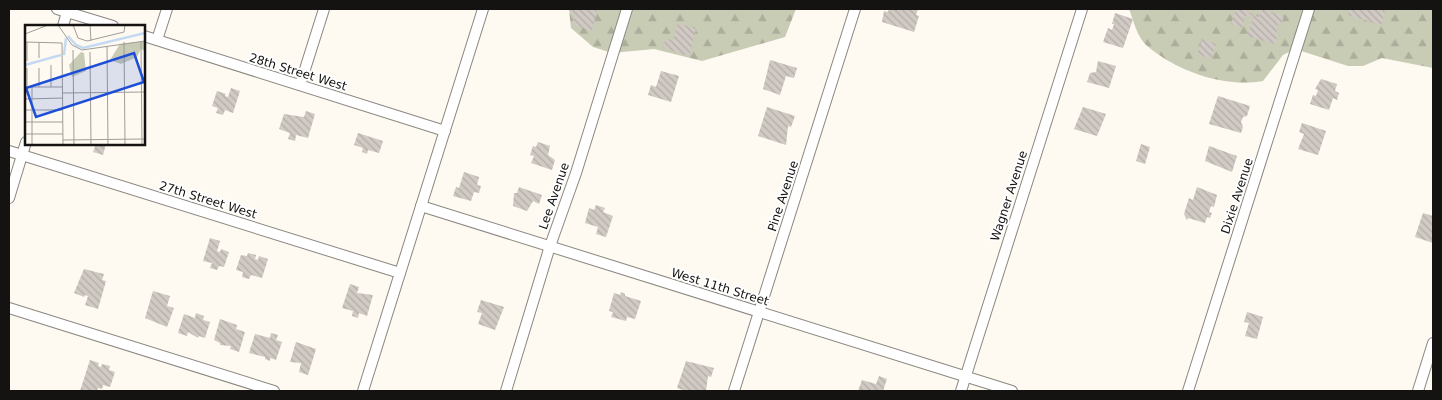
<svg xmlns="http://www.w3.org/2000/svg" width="1442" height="400" font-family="'DejaVu Sans',sans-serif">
<defs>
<pattern id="forest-firs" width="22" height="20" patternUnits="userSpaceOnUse" patternTransform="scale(1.25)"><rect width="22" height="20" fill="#c9ccb5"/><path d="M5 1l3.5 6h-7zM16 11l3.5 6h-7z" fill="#acae9b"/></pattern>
<pattern id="building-back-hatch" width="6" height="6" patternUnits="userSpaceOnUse" patternTransform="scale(1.25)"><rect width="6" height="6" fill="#d1c9c4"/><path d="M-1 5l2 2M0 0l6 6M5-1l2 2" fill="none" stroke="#b3aca7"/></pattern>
</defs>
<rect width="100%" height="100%" fill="#fef9f1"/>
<g fill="url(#forest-firs)">
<polygon points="569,9 796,9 785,37 702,61 654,49 612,53 593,47 571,28"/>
<path d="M1129,9H1433V68L1382,58L1363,66H1348L1295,49L1283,55L1263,81C1224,88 1175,71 1145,44C1137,36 1133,19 1129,9Z"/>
</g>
<g fill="url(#building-back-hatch)">
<polygon points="572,9 597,9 592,31 572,24 575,15 570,13"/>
<polygon points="889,9 918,9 916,15 919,16 914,32 882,22 884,11 888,12"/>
<polygon points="1236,9 1248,9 1247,12 1253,14 1252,17 1246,15 1242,27 1231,24"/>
<polygon points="1261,9 1284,16 1281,25 1278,24 1277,29 1276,33 1278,33 1275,44 1247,36 1254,15 1259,17"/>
<polygon points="1350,9 1382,9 1385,10 1381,25 1348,15"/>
<polygon points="1115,13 1133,19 1123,48 1103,42 1108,28 1112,30 1114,24 1112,24"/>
<polygon points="678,23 696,29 689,56 663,48 666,38 673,41"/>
<polygon points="1202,39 1216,44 1211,59 1197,54"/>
<polygon points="770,60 797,68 794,78 786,76 780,95 763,89"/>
<polygon points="1098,61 1116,66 1109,88 1087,82 1090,73 1096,72"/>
<polygon points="661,71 679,76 671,102 648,95 651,85 656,87"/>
<polygon points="1321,79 1337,84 1335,91 1339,93 1337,100 1333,98 1329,110 1310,104 1313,95 1316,96 1318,90 1315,89"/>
<polygon points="231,88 240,91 233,113 225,110 223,115 216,113 218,108 212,106 217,91 226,94 225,96 228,97"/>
<polygon points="1218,96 1250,106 1247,116 1243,117 1241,122 1243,127 1241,133 1209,124"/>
<polygon points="767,107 795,116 791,127 788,126 786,145 758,136"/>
<polygon points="1083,107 1106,114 1097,136 1074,129"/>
<polygon points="306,111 315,114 308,138 296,135 295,141 288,139 290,133 279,129 284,114 304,117"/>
<polygon points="1302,123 1326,131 1318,155 1298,149 1304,134 1299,132"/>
<polygon points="358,133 383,141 379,153 368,150 367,154 362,152 363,148 354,145"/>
<polygon points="538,142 550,146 548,155 555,160 552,170 531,163 534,156 530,155 533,146 536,147"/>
<polygon points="96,144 106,144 103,155 93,152"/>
<polygon points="1141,144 1150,147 1145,164 1136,161"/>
<polygon points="1209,146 1237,156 1232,172 1205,161"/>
<polygon points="464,172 479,177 477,185 481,186 479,193 474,192 471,201 453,196 456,187 459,188"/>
<polygon points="519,187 542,195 539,204 533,201 527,211 513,206 514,193 517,193"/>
<polygon points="1197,187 1217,195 1214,207 1211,206 1209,212 1212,213 1210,218 1207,217 1205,223 1188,218 1187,220 1184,214 1189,198 1193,200"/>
<polygon points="596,205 605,208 603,212 613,216 606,237 596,234 598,227 585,223 589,208 594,210"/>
<polygon points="1423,213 1433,216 1433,243 1415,237"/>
<polygon points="210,238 220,241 217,251 220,252 221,249 229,252 224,267 219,266 217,270 210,268 212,263 203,261"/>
<polygon points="248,253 256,255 255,259 258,260 259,256 268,259 262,278 251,275 249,279 242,277 243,272 236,270 241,255 247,256"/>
<polygon points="84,269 104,274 102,280 106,281 98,309 85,305 88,296 85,295 84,297 74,293"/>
<polygon points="350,284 359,287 357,293 373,295 367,316 359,313 358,318 352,316 353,311 342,308"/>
<polygon points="153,291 170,296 167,306 174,308 167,327 145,318"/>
<polygon points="621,292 625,294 625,296 641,301 635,319 627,317 626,321 611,317 613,312 609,311 614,293 620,295"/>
<polygon points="481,300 504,307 495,330 478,324 482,313 477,312"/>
<polygon points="1247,312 1263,317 1257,339 1245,336 1249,323 1244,322"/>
<polygon points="196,313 204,316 203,320 210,322 205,338 199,336 198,338 188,332 187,336 178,333 184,314 195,318"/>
<polygon points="220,319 237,325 236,329 245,332 239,352 230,349 231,346 220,345 220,343 214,340"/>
<polygon points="271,333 278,335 276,340 282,342 276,360 270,358 270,361 265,359 265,357 249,353 255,334 270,338"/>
<polygon points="296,342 316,349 308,375 299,372 301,363 290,362"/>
<polygon points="90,360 99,363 98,366 101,367 102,364 110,366 109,370 115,372 110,387 103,385 102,389 98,388 97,391 80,391"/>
<polygon points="686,361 714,368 711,377 708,376 706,391 687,391 677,388"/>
<polygon points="879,376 887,379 883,391 858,391 862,380 876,384"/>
</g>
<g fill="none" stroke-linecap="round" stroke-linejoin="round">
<defs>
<g id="minor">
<polyline points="57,9 113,26"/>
<polyline points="63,26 67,12"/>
<polyline points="144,36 445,131"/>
<polyline points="157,40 167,9"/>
<polyline points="300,85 324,9"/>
<polyline points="9,151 400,273"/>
<polyline points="9,198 26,142"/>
<polyline points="421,206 1012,391"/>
<polyline points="9,308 274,391"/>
<polyline points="363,391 483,9"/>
<polyline points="506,391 550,246 576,173 627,9"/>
<polyline points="734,391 855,9"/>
<polyline points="961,391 1082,9"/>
<polyline points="1188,391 1309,9"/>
<polyline points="1418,391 1433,343"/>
</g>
</defs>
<use href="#minor" stroke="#8b8780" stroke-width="12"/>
<use href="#minor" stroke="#fff" stroke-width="10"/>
</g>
<g text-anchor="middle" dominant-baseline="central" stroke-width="4" stroke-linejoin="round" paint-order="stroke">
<g font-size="12" fill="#151311" stroke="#fff">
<text transform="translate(298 72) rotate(17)">28th Street West</text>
<text transform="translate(554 196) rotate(-71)">Lee Avenue</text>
<text transform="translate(783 196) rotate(-72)">Pine Avenue</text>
<text transform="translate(1009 196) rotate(-72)">Wagner Avenue</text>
<text transform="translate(1237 196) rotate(-72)">Dixie Avenue</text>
<text transform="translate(208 200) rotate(17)">27th Street West</text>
<text transform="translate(720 287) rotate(17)">West 11th Street</text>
</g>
</g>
<g transform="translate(25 25)">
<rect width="120" height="120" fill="#fef9f1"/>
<path d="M120,16V26L116,24L112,32L96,39L85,35L95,19ZM56,27L59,28L61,46L47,52L44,40Z" fill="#c9ccb5"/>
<path fill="none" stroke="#c4daf2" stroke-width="2.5" d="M43,11L51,20L58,23L120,8M39,30L41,13M0,40L36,30"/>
<path fill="none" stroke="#a19d97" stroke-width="1" d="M33,0L47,20L57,25L120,16M48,0L53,13L62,16L99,7L100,0M65,0L66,16M0,9L23,0M116,16L117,120M0,17L37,18L38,120M14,17V33M99,17L100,120M82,21L83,120M48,25L49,120M65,27L66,120M2,36V17M26,40V62M2,43V62M14,43V62M0,62H38M7,62V120M38,68L120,67M0,74L38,73M0,85H38M0,97H38M0,109H38M38,115L120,114"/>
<path fill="#1d4ed8" fill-opacity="0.15" stroke="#1d4ed8" stroke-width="2.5" d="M109,28L119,57L11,92L1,63Z"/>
<rect width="120" height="120" fill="none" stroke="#151311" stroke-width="2.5"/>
</g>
<rect width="1442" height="400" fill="none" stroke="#151311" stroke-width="20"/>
</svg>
